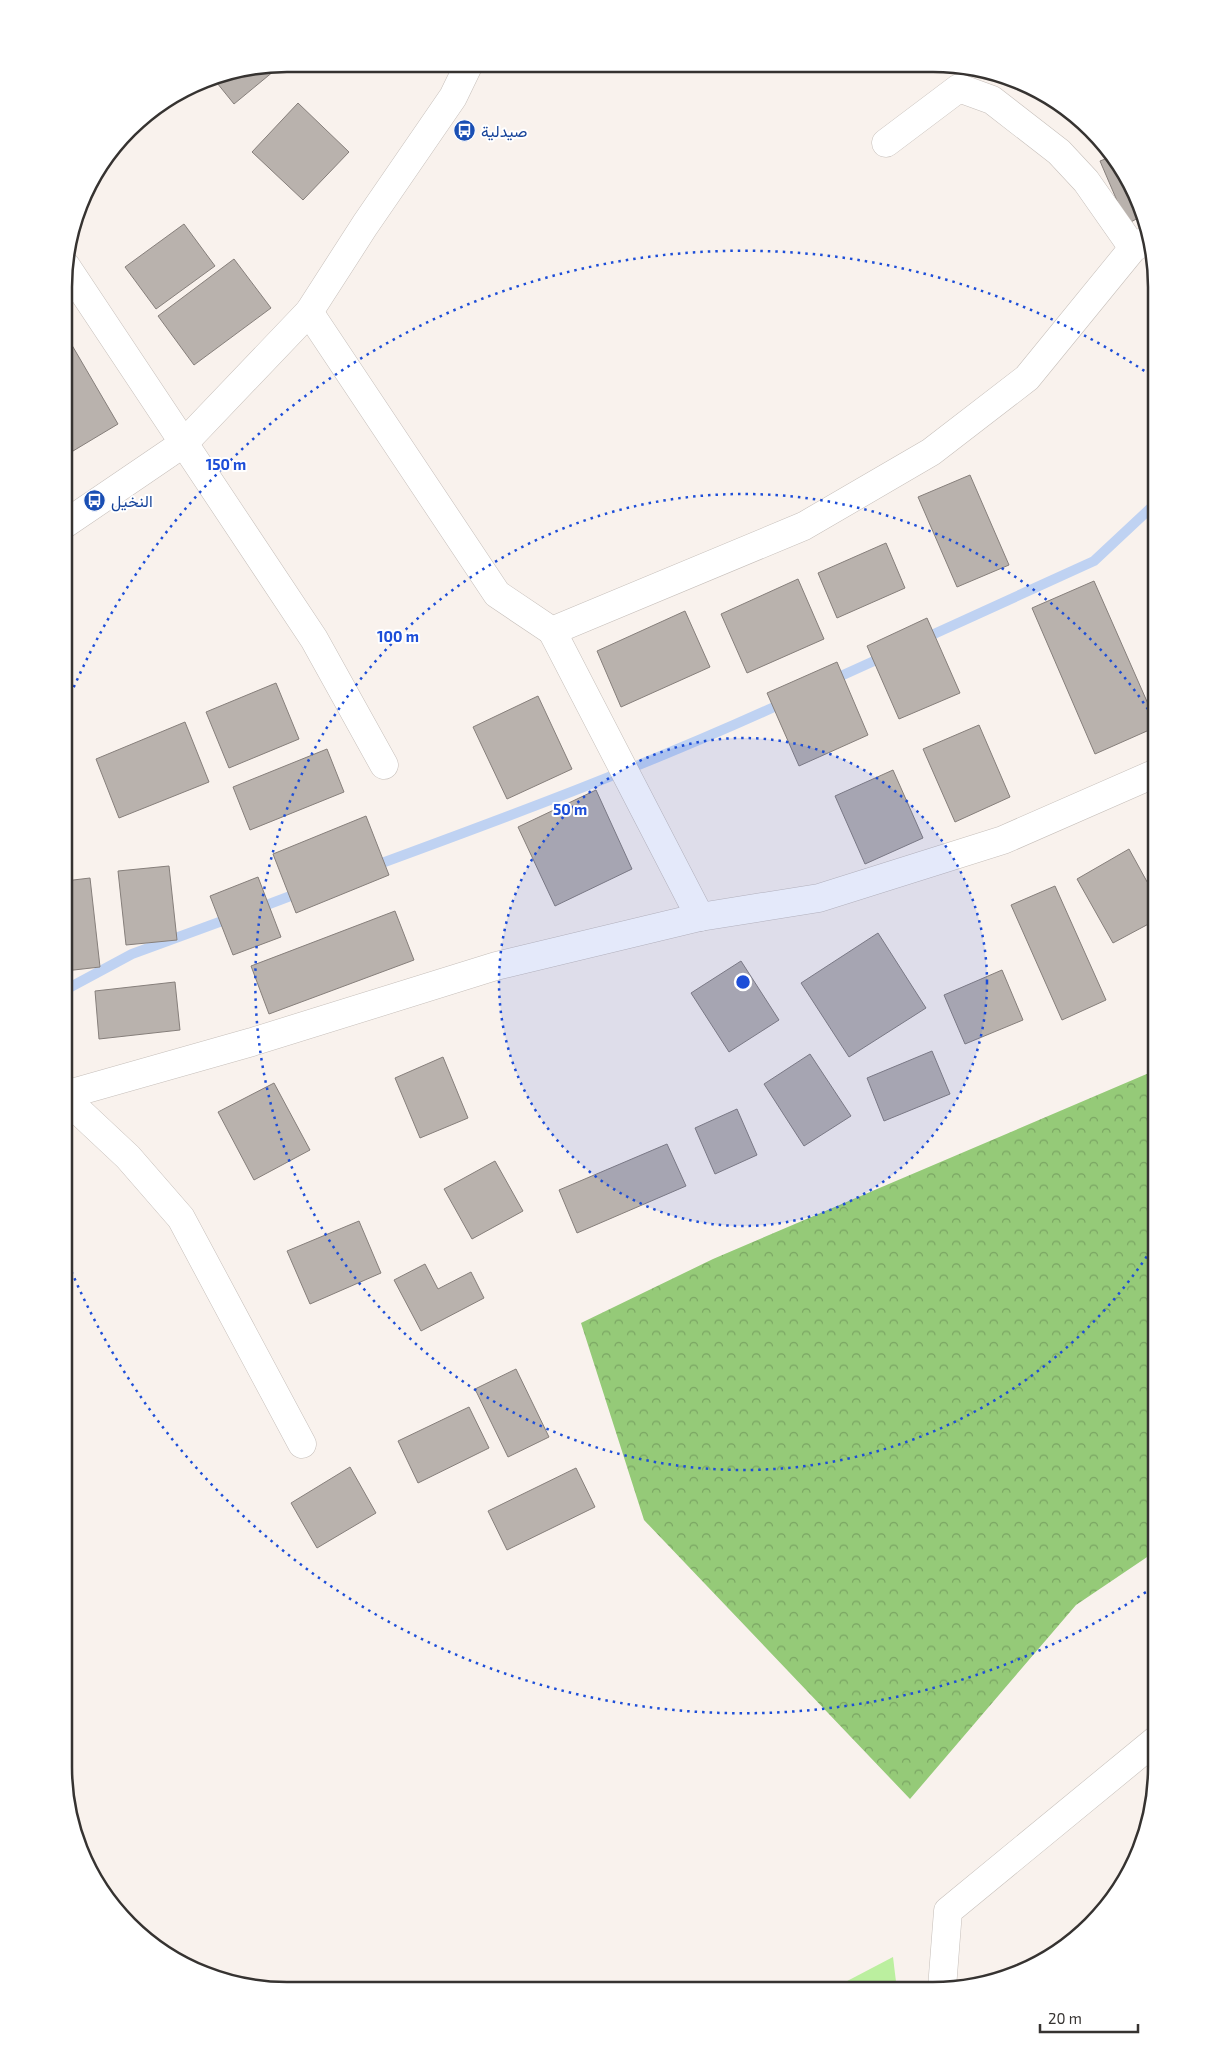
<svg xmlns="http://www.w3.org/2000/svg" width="1220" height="2054" font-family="'Exo 2',Vazirmatn,sans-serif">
<defs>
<pattern id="forest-crowns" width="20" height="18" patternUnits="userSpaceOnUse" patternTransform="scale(1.25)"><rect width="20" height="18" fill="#95ca78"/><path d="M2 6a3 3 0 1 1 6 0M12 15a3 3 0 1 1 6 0" fill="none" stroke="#7aa563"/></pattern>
</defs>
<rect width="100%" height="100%" fill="#f9f2ed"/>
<polygon fill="#bbef9f" points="893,1957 897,1990 830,1990"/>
<polygon fill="url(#forest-crowns)" points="1156,1070 1156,1551 1076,1605 910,1799 644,1520 581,1323 713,1259"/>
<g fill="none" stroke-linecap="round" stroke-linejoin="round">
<g stroke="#bfd2f2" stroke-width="10">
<polyline points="923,639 1094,561 1156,503"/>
<polyline points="832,680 885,656"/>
<path d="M371,867C510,816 650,764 785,702"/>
<polyline points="256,909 301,892"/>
<polyline points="65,990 132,954 233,917"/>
</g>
</g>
<g fill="#b9b2ad" stroke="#867f7b">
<polygon points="271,67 274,71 234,104 213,78"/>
<polygon points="298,103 349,152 303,200 252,152"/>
<polygon points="1083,124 1096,137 1091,139"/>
<polygon points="1113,156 1139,202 1142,216 1127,224 1100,161"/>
<polygon points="184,224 215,266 156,309 125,267"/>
<polygon points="234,259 271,308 194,365 158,316"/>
<polygon points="66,335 118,424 68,454 65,449"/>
<polygon points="970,475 1009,565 957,587 918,497"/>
<polygon points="886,543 905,588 837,618 818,573"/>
<polygon points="798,579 824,639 747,673 721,614"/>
<polygon points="1094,581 1156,722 1156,727 1095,754 1032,608"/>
<polygon points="685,611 710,667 621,707 597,651"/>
<polygon points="927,618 960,693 899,719 867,646"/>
<polygon points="837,662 868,735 799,766 767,693"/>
<polygon points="276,683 299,739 229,768 206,712"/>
<polygon points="538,696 572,769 507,799 473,727"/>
<polygon points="185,722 209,782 119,818 96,759"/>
<polygon points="979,725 1010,797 955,822 923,749"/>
<polygon points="327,749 344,792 250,830 233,787"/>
<polygon points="893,770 923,838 865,864 835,796"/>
<polygon points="596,790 632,869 555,906 518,827"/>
<polygon points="366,816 389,875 296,913 273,854"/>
<polygon points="1129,849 1156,898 1156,920 1113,943 1077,879"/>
<polygon points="169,866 177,940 126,945 118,871"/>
<polygon points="258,877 281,937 233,955 210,896"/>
<polygon points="90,878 100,967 65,971 65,881"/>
<polygon points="1055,886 1106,1000 1062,1020 1011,905"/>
<polygon points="395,911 414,960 269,1014 251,966"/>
<polygon points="878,933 926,1008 849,1057 801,983"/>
<polygon points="741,961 779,1020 729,1052 691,993"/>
<polygon points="1002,970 1023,1020 965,1044 944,995"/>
<polygon points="175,982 180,1030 99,1039 95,991"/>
<polygon points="932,1051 950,1094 884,1121 867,1078"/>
<polygon points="810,1054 851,1116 804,1146 764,1084"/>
<polygon points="443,1057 468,1118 420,1138 395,1078"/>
<polygon points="274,1083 310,1150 254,1180 218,1112"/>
<polygon points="737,1109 757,1155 715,1174 695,1128"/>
<polygon points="667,1144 686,1186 577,1233 559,1190"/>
<polygon points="495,1161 523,1211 472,1239 444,1189"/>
<polygon points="359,1221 381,1273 310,1304 287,1251"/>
<polygon points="425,1264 438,1289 471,1272 484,1298 421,1331 394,1280"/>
<polygon points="516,1369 549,1437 508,1457 475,1389"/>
<polygon points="469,1407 489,1448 418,1483 398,1441"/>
<polygon points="350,1467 376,1513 317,1548 291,1503"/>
<polygon points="576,1468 595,1507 507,1550 488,1511"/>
</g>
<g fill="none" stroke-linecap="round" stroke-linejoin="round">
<defs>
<g id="minor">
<polyline points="886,143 959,88 992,100 1059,152 1086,181 1133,248"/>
<polyline points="66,266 314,639 384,765"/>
<polyline points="309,312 497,594 552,631 804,526 931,452 1027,378 1133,248 1147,240"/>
<polyline points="65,524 184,443 309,312 365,225 453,97 469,64"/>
<polyline points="552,631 700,917"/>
<polyline points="65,1095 252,1042 496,966 700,917 819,898 1003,840 1156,773"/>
<polyline points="65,1098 128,1157 181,1218 302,1444"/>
<polyline points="942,1988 948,1911 1156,1740"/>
</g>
</defs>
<use href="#minor" stroke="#c6bfba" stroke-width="29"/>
<use href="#minor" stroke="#fff" stroke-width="28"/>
</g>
<circle cx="743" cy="982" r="244" fill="#1d4ed8" fill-opacity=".12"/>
<g fill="none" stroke="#1d4ed8" stroke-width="2.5" stroke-dasharray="2.5 5">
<circle cx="743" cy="982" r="244"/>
<path d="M1155 1244A488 488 0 1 1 1155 720"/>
<path d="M1152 1588A731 731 0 0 1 65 1256M65 708A731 731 0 0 1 1152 376"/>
</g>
<defs>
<symbol id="bus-disc" viewBox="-11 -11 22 22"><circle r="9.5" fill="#1a4fb4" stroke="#fff"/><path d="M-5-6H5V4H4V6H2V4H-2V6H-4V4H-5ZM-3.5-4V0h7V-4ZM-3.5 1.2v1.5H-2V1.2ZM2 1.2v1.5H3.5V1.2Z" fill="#fff"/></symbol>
</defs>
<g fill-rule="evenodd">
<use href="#bus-disc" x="452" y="118" width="25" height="25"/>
<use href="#bus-disc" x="82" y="488" width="25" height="25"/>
</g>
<g text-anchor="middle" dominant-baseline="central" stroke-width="4" stroke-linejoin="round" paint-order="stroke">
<g font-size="16" fill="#164399" stroke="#fff" text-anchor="start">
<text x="481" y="130">صيدلية</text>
<text x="111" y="500">النخيل</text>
</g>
</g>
<path d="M0 0H1220V2054H0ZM287 72H933A215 215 0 0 1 1148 287V1767A215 215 0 0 1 933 1982H287A215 215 0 0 1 72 1767V287A215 215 0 0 1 287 72Z" fill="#fff" fill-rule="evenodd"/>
<path fill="none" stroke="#363331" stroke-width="2.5" d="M287 72H933A215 215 0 0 1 1148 287V1767A215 215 0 0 1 933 1982H287A215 215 0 0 1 72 1767V287A215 215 0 0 1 287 72Z"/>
<circle cx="743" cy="982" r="8" fill="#1d4ed8" stroke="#fff" stroke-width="2.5"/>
<g font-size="15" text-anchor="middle" font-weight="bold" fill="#1d4ed8" stroke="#fff" stroke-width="4" stroke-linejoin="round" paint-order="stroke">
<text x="226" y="470">150 m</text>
<text x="398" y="642">100 m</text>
<text x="570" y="815">50 m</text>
</g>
<path d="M1040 2024v8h98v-8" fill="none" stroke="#363331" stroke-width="2.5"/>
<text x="1048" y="2024" font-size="15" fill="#363331" stroke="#ffffff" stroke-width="4" paint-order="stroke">20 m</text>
</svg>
